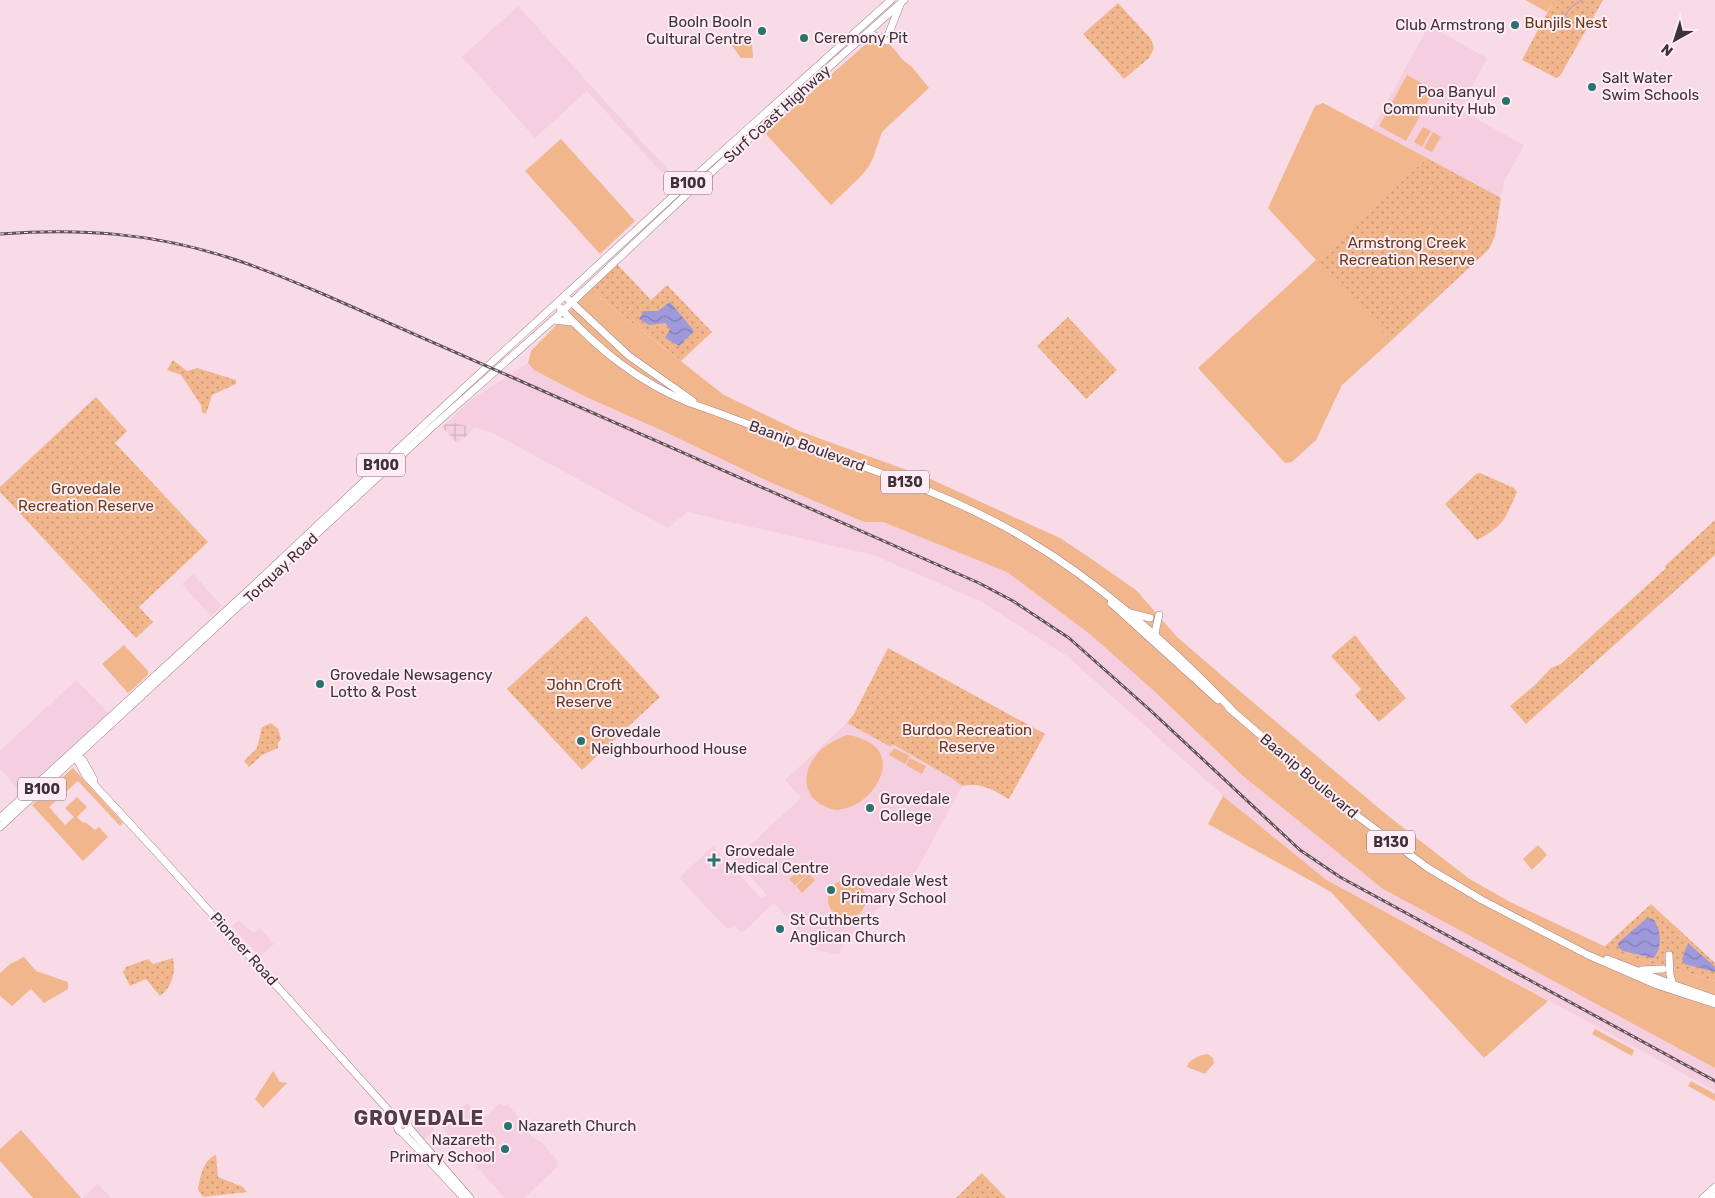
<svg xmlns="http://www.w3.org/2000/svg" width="1715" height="1198" font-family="Rubik,sans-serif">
<defs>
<pattern id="industrial-grid" width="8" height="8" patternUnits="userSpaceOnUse" patternTransform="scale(1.25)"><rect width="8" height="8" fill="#f5cfdf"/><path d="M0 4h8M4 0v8" fill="none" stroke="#d3b2c0"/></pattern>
<pattern id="park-dots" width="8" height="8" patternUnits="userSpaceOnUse" patternTransform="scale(1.25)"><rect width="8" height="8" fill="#f2b68c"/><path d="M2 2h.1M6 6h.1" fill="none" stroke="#c59573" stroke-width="1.8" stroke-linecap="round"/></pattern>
<pattern id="water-waves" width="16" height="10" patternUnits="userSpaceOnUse" patternTransform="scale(1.25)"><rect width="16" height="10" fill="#9e99db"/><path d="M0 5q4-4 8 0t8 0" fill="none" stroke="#827db2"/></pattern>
</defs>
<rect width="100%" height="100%" fill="#f9dbe7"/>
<g fill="#f5cfdf">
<polygon points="518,6 679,182 674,186 587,91 535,138 462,57"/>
<polygon points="1430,26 1487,58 1460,110 1524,145 1504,182 1502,194 1500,194 1499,197 1372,129 1428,27"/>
<polygon points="528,363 534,370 586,397 864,522 883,522 1007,572 1091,635 1154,691 1243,776 1383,889 1715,1068 1715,1091 1325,879 1265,833 1067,656 980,601 873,555 687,512 668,528 491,432 449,421 472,399"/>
<polygon points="193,574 222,606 211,616 182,584"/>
<polygon points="76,680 109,714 23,794 0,769 0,751"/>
<polygon points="847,723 891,747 892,745 896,746 953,779 962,786 914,875 845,940 840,953 837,954 816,950 774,903 742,933 734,925 729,929 724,926 679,878 713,846 762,899 767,895 735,859 801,798 785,780"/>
<polygon points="239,920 253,933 260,928 274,944 260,957 232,926"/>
<polygon points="467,1103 482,1120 500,1103 504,1106 507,1104 520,1119 522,1126 534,1139 540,1141 557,1160 558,1164 557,1167 524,1198 505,1198 441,1127"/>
<polygon points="423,1117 435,1130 424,1140 414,1128 415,1124"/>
<polygon points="98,1184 111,1198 83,1198"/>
</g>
<polygon fill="url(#industrial-grid)" points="449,421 460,424 474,428 458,444 442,427"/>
<g fill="#f2b68c">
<polygon points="1525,0 1554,0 1547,12"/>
<polygon points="739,35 752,43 753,58 741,58 730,43"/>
<polygon points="875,36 887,41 903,60 912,67 929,88 882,132 873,158 869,166 860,177 831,205 765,133"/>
<polygon points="1407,75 1434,90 1406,141 1379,126"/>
<polygon points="1323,103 1427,158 1317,260 1391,341 1342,385 1316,440 1292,462 1285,463 1198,368 1316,260 1268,208 1315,106"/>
<polygon points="1423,127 1431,131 1422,147 1414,142"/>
<polygon points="1433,132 1441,137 1432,152 1424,148"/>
<polygon points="561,139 635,221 600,254 525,171"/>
<polygon points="590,290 724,395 799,431 926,477 1060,538 1093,560 1137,591 1177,637 1249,699 1387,815 1468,878 1510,902 1623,955 1715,981 1715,1068 1383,889 1243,776 1154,691 1091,635 1007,572 883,522 864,522 770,482 665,432 586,397 534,370 528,363 531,351"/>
<polygon points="124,645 148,671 148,675 128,693 102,664"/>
<path d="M847,735C852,735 857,737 862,739C902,753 877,800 847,808C842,809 837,811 832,809C803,801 799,774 818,753C826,744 836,740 847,735Z"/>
<polygon points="894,748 910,756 905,764 889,755"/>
<polygon points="910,758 926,766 922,774 906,765"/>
<polygon points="73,768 123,823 120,826 78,781 49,807 65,825 74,817 65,808 77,797 87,807 77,817 83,823 85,822 95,830 99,827 108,837 83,861 32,805"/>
<polygon points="1223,796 1325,879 1548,1001 1484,1058 1331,892 1208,824"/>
<polygon points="1538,845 1547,855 1532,870 1523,859"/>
<polygon points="803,867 809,873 795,885 789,879"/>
<polygon points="809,874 815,880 802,893 796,886"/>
<circle cx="847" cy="899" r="19"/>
<polygon points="24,957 36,971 68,982 68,989 44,1003 31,989 12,1006 0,996 0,973 10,964"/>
<polygon points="1595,1029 1634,1050 1632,1056 1592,1034"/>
<path d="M1208,1054L1213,1058L1214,1063L1205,1074L1187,1067C1189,1059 1200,1055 1208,1054Z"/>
<polygon points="273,1071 280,1082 287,1083 263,1108 255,1099"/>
<polygon points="1691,1081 1715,1094 1715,1101 1688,1086"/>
<polygon points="21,1130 81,1198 33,1198 0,1161 0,1149"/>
</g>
<g fill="url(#park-dots)">
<polygon points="1554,0 1603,0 1560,76 1556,78 1522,60"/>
<polygon points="1118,3 1151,39 1154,48 1149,58 1124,79 1083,34"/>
<polygon points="1427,158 1501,198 1495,236 1489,249 1391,341 1316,260"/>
<polygon points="617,264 651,300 667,285 712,332 681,361 590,290"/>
<polygon points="1068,317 1117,370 1086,399 1037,346"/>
<polygon points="173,360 187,371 197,368 236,380 236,384 212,395 206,414 202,412 201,405 181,375 167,370"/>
<polygon points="96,397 127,431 115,443 208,542 139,607 153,622 136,638 0,492 0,487"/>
<path d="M1480,473L1514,488L1517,492C1505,519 1504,526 1477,540L1445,504L1476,474Z"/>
<polygon points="1715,520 1715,555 1526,724 1510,706 1536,684 1551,668 1561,664 1666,568 1665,566"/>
<polygon points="586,616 660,697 582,770 507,689"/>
<polygon points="1355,635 1382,670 1406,698 1379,722 1355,695 1361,689 1331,656"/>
<path d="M888,648L1045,734L1009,799C992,790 983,782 962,786L953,779L896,746L892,745L891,747L847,723L854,714Z"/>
<polygon points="271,723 278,729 281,739 278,743 278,748 262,755 249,767 244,761 257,748 262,727"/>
<polygon points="1651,904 1715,963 1715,981 1623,955 1604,947"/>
<path d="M173,958C176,973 172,987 160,996L146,979L130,986L123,972L126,967L148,959L153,964Z"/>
<path d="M216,1155L218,1177L243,1187L247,1192L203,1197L198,1190C200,1177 203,1160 216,1155Z"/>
<polygon points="982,1173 1006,1198 956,1198"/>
</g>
<g fill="url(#water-waves)">
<polygon points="670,302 694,331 679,346 665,338 670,329 665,323 649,325 639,319 644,311 658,311"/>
<path d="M1647,918L1653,919C1661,928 1663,949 1653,958L1623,951L1619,948L1618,943Z"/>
<polygon points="1688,943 1715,967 1715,972 1684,964 1682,959"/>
</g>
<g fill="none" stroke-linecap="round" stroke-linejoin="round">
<path stroke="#9e99db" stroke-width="1" d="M1562,23C1566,11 1571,6 1582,0"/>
<defs>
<g id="major">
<polyline points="868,33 887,41"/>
<polyline points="889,33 900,5"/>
<polyline points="568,299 629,356 693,401"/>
<path d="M560,308C598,349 638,382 690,403C729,416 768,432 807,447C882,473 958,498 1026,539C1103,585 1171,646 1232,710"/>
<polyline points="553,320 572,322"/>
<polyline points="1111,603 1218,700"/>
<polyline points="1130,613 1150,618"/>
<polyline points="1155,636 1156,628 1159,615"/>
<polyline points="1229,708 1333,798 1428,868 1482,900 1588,955 1657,985 1715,1004"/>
<polyline points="74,754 86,776 159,855 390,1112 398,1126"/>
<polyline points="76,755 83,760 94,780"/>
<polyline points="0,818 253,586 427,422 681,189 891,0"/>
<polyline points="0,827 432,427 553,320 686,195 904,0"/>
<polyline points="1669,955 1670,975 1673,985"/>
<polyline points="1607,959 1666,982 1715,999"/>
<polyline points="1642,970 1663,969"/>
<circle cx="403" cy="1127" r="5.5"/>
<polyline points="409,1128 470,1198"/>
<polyline points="403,1133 464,1198"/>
<polyline points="1703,1198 1715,1187"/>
<polyline points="1712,1198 1715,1196"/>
</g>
</defs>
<use href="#major" stroke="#a18691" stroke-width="8"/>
<use href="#major" stroke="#fff" stroke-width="7"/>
<defs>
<path id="rail" d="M0,234C81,228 153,233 230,258C262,268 292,281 323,294L979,583L1013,601L1069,638L1150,710L1300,850L1340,877L1715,1081"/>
</defs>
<use href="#rail" stroke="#615259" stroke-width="3"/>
<use href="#rail" stroke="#ffecf4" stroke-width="1" stroke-dasharray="4" stroke-linecap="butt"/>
</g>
<g fill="#29736f" stroke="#ffecf4" stroke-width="2">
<circle cx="1515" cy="25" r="5"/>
<circle cx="762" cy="31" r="5"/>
<circle cx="804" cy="38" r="5"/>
<circle cx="1592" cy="87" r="5"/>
<circle cx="1506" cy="101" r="5"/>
<circle cx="320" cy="684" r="5"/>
<circle cx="581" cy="741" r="5"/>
<circle cx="870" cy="808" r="5"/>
<path d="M711.5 852.5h5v5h5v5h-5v5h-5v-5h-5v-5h5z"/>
<circle cx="831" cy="890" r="5"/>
<circle cx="780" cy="929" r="5"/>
<circle cx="508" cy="1126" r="5"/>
<circle cx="505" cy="1149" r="5"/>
</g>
<g text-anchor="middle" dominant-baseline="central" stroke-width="4" stroke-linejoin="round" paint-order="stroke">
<g fill="#ffecf4" stroke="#776a70" stroke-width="1">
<rect x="664" y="171.5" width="48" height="23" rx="4"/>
<rect x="357" y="453.5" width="48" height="23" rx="4"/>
<rect x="881" y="470.5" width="48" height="23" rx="4"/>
<rect x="18" y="777.5" width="48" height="23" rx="4"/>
<rect x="1367" y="830.5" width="48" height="23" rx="4"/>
</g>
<g font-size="14" font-weight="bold" fill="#3d3237">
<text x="688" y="183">B100</text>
<text x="381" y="465">B100</text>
<text x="905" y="482">B130</text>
<text x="42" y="789">B100</text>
<text x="1391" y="842">B130</text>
</g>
<g font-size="15" fill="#3d3237" stroke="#ffecf4" text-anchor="start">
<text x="752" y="22" text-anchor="end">Booln Booln<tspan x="752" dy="17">Cultural Centre</tspan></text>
<text x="1505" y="25" text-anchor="end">Club Armstrong</text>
<text x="814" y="38">Ceremony Pit</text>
<text x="1602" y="78">Salt Water<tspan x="1602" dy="17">Swim Schools</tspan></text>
<text x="1496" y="92" text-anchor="end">Poa Banyul<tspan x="1496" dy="17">Community Hub</tspan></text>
<text x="330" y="675">Grovedale Newsagency<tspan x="330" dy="17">Lotto &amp; Post</tspan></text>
<text x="591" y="732">Grovedale<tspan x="591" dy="17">Neighbourhood House</tspan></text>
<text x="880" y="799">Grovedale<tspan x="880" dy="17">College</tspan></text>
<text x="725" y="851">Grovedale<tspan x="725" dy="17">Medical Centre</tspan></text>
<text x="841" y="881">Grovedale West<tspan x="841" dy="17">Primary School</tspan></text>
<text x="790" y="920">St Cuthberts<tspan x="790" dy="17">Anglican Church</tspan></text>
<text x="518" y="1126">Nazareth Church</text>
<text x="495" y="1140" text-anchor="end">Nazareth<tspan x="495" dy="17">Primary School</tspan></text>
</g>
<g font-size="15" fill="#643a1a" stroke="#ffecf4">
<text x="1566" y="23">Bunjils Nest</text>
<text x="1407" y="243">Armstrong Creek<tspan x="1407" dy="17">Recreation Reserve</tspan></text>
<text x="86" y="489">Grovedale<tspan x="86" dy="17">Recreation Reserve</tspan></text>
<text x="584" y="685">John Croft<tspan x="584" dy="17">Reserve</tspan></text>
<text x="967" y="730">Burdoo Recreation<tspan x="967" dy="17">Reserve</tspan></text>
</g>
<g font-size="15" fill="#3d3237" stroke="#ffecf4">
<text transform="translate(777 114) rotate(-42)">Surf Coast Highway</text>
<text transform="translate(807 446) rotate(20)">Baanip Boulevard</text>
<text transform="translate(281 568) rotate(-43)">Torquay Road</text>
<text transform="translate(1309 776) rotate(40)">Baanip Boulevard</text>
<text transform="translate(244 949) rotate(48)">Pioneer Road</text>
</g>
<g font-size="20" font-weight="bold" letter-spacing="1" fill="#543c46" stroke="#ffecf4">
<text x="419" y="1118">GROVEDALE</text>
</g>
</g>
<g transform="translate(1675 40) rotate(219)" stroke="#ffecf4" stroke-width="4" paint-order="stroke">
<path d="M0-4L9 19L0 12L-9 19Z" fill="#3d3237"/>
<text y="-8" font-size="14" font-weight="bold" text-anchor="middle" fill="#3d3237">N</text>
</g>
</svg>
